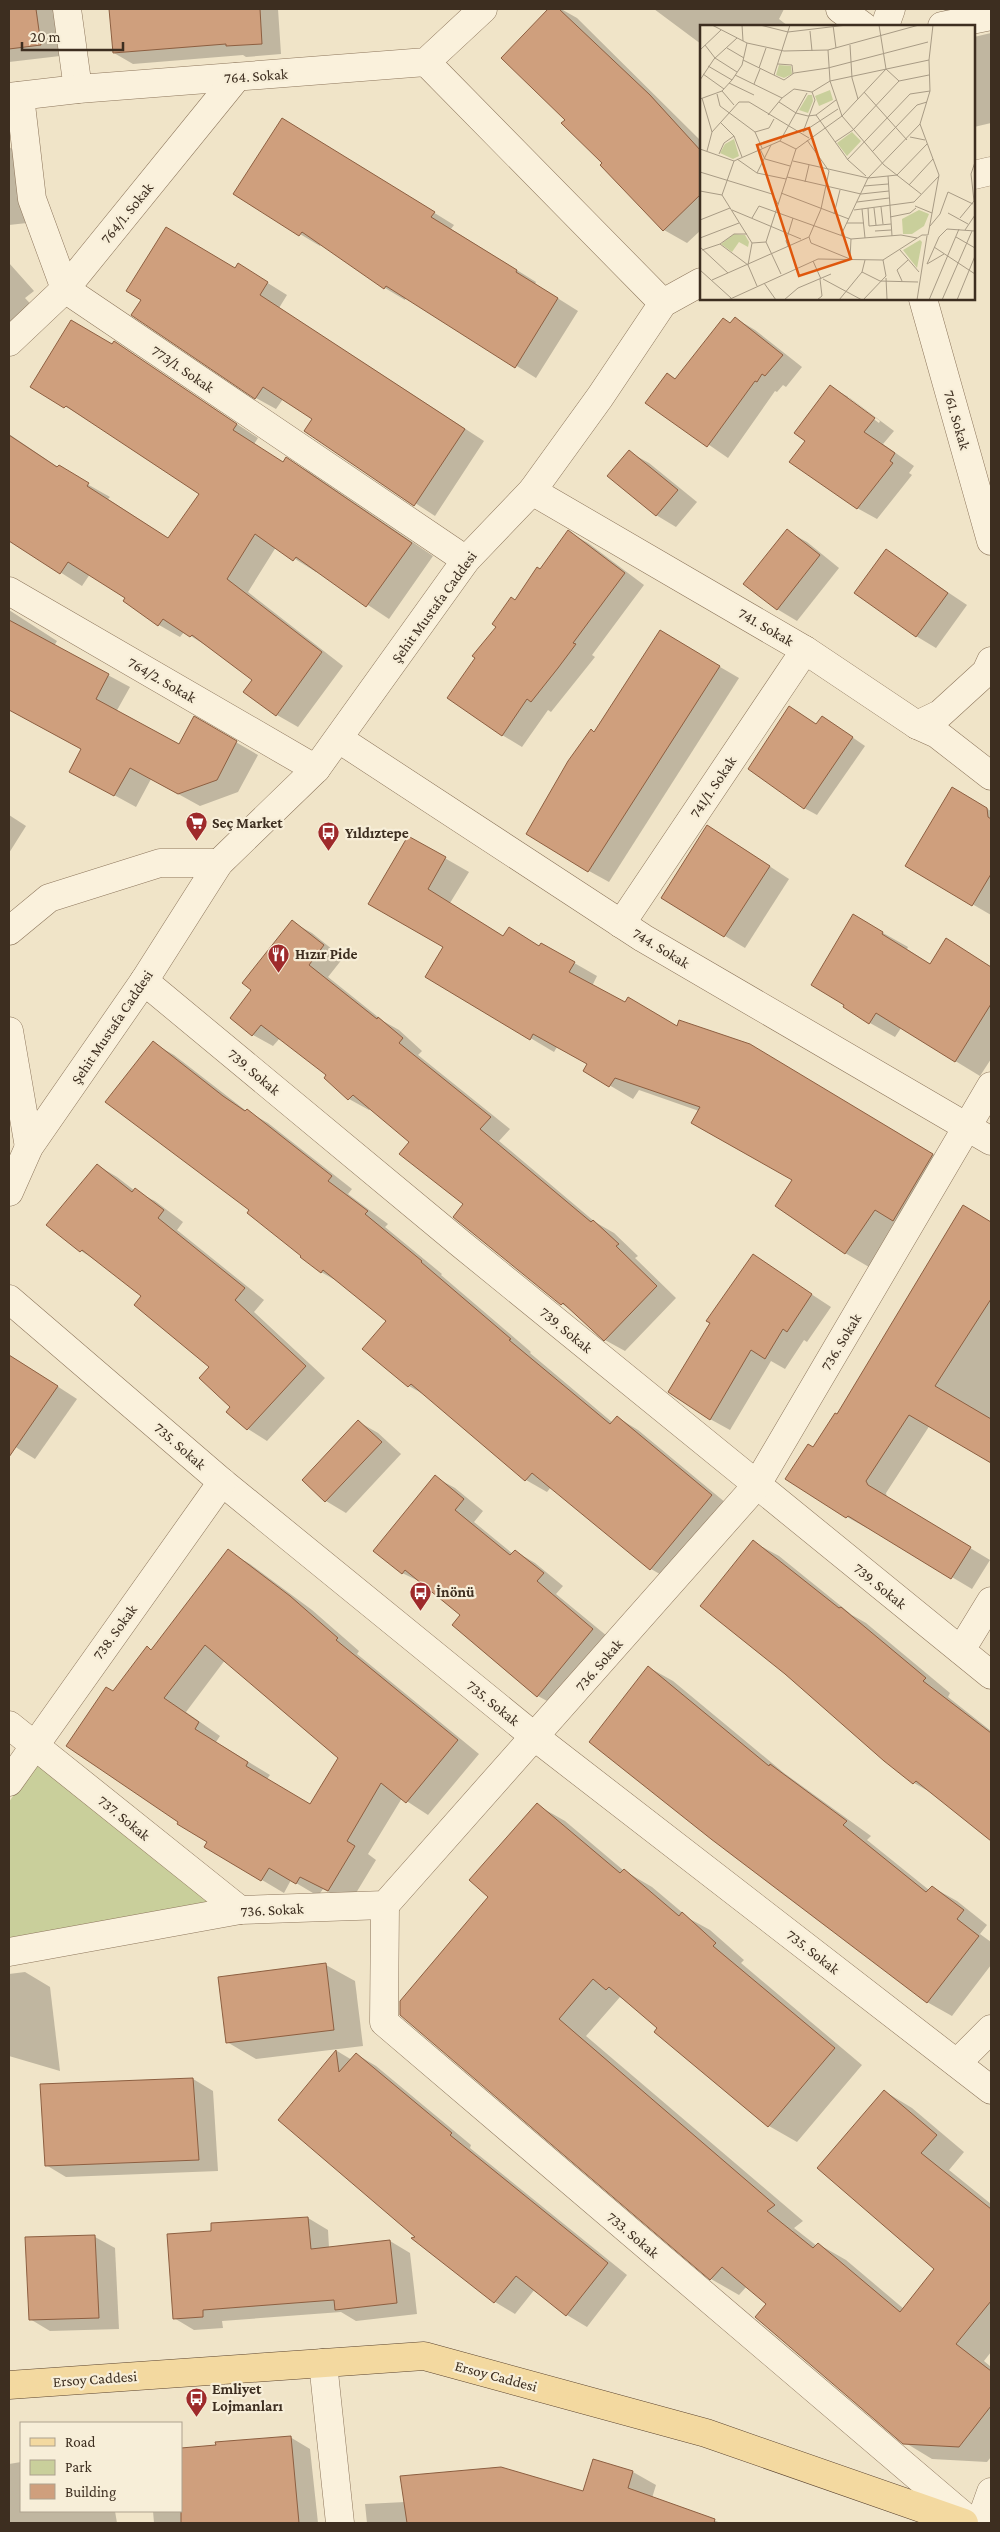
<svg xmlns="http://www.w3.org/2000/svg" width="1000" height="2532" font-family="'Crimson Pro',serif">
<rect width="100%" height="100%" fill="#f0e4c8"/>
<polygon fill="#c9cf9b" points="36,1761 212,1903 9,1942 9,1802"/>
<g fill="#0003" fill-rule="evenodd">
<polygon points="9,9 54,9 60,56 9,62"/>
<polygon points="110,9 278,9 281,54 246,57 243,55 133,64 114,53"/>
<polygon points="550,9 561,9 577,18 701,141 701,230 687,243 664,230 566,120 503,58"/>
<polygon points="654,9 784,9 779,19 788,26 701,26 701,44"/>
<polygon points="942,9 991,9 960,20"/>
<polygon points="991,33 991,123 974,127 974,37"/>
<polygon points="302,131 454,225 451,229 536,282 535,284 578,311 536,378 406,297 405,300 385,288 321,243 320,246 300,234"/>
<polygon points="9,147 29,159 36,222 9,225"/>
<polygon points="9,263 34,291 25,298 37,311 9,336"/>
<polygon points="236,269 258,277 287,295 279,308 484,441 435,516 305,431 314,419 283,399 276,409 256,398 143,300"/>
<polygon points="735,318 755,330 802,367 786,387 783,385 777,392 775,391 728,458 647,402 667,374 676,379"/>
<polygon points="114,342 258,438 254,444 284,463 286,459 308,471 433,556 389,619 317,571 316,572 276,547 248,592 343,666 298,727 277,715 254,680 212,649 184,632 180,637 159,625 127,598 90,574 82,586 11,541 17,533 9,527 9,434 59,468 110,497 108,499 169,539 200,493 87,419 32,387"/>
<path d="M831,387L850,398L894,431L883,444L914,466L909,473L912,475L877,519L857,508L807,440ZM848,397L880,421L879,423L848,400Z"/>
<polygon points="629,452 649,463 697,502 676,527 656,515"/>
<polygon points="787,531 807,542 839,568 797,621 777,609"/>
<polygon points="568,532 588,543 644,585 592,655 595,657 551,712 548,710 522,747 502,735 497,627"/>
<polygon points="886,551 967,605 936,648 916,636"/>
<polygon points="9,610 57,641 54,646 130,687 116,712 179,746 194,718 258,755 238,792 200,806 151,779 136,807 92,783 83,749 9,701"/>
<polygon points="660,632 739,678 609,882 589,871 595,733"/>
<polygon points="823,717 865,746 817,815 804,808 817,725"/>
<polygon points="953,789 991,811 991,915 907,866"/>
<polygon points="9,815 26,826 9,853"/>
<polygon points="408,837 469,872 450,903 504,937 540,947 541,944 597,976 592,986 625,1004 678,1028 773,1059 956,1168 899,1223 869,1267 845,1253 794,1180 699,1111 639,1090 633,1099 585,1071 589,1064 557,1047 554,1052 427,977 445,946"/>
<polygon points="727,838 789,879 745,948 662,898"/>
<polygon points="853,916 908,947 907,949 931,965 971,955 991,967 991,1059 980,1076 901,1028 895,1037 870,1023 846,1004"/>
<polygon points="292,922 312,933 343,958 328,977 383,1021 399,1030 422,1051 418,1055 510,1129 499,1141 595,1222 614,1233 638,1256 635,1258 676,1298 625,1351 605,1340 573,1311 562,1304 465,1204 411,1142 371,1108 369,1110 349,1099 328,1075 280,1038 273,1046 253,1035 232,1018 253,990"/>
<polygon points="153,1043 174,1055 245,1110 268,1123 352,1189 348,1194 388,1224 385,1227 442,1274 441,1275 531,1352 530,1353 613,1423 617,1417 638,1430 732,1508 672,1581 651,1569 551,1487 547,1492 526,1480 430,1398 409,1386 364,1349 388,1321 342,1284 321,1272 251,1210"/>
<polygon points="97,1165 117,1177 135,1191 155,1201 183,1222 177,1230 264,1300 254,1312 325,1378 267,1441 248,1429 232,1407 211,1367 143,1296 100,1263 81,1251 48,1225"/>
<polygon points="983,1218 991,1223 991,1461 930,1425 886,1493 887,1498 990,1560 972,1589 868,1527 867,1528 847,1517 813,1448"/>
<polygon points="753,1256 831,1307 807,1342 804,1340 785,1369 771,1361 730,1430 710,1419"/>
<polygon points="9,1355 77,1399 35,1459 9,1443"/>
<polygon points="359,1422 378,1433 401,1454 346,1513 326,1501 304,1480"/>
<polygon points="435,1477 455,1488 483,1511 474,1522 513,1554 515,1551 535,1563 563,1586 556,1594 613,1641 558,1707 538,1696 462,1615 423,1583 402,1573"/>
<polygon points="753,1542 779,1556 852,1615 866,1623 950,1693 948,1697 991,1731 991,1840 937,1796 914,1783"/>
<path d="M228,1551L250,1564L312,1610L359,1651L357,1654L479,1754L428,1815L402,1798L368,1854L376,1860L350,1903L323,1889L318,1896L291,1880L284,1893L206,1847L209,1842L180,1822L113,1693L152,1651ZM225,1660L340,1758L311,1806L267,1779L270,1775L216,1742L220,1736L186,1712Z"/>
<polygon points="648,1667 673,1681 784,1773 871,1836 867,1840 929,1890 932,1887 957,1901 987,1925 980,1934 991,1942 991,1965 952,2016 927,2002"/>
<polygon points="537,1805 565,1821 623,1870 652,1887 690,1919 710,1930 744,1960 741,1963 862,2065 797,2142 769,2126 656,2031 659,2028 620,1997 586,2036 803,2221 794,2228 817,2246 818,2244 846,2260 904,2309 936,2269 884,2091 912,2108 964,2152 949,2170 991,2204 991,2352 984,2361 991,2367 991,2457 987,2462 932,2459 904,2442 768,2303 747,2286 739,2295 711,2279 401,2014 489,1897"/>
<polygon points="326,1965 355,1981 363,2046 256,2059 227,2042"/>
<polygon points="25,1972 50,1987 60,2071 9,2056 9,1974"/>
<polygon points="337,2051 352,2060 356,2054 376,2066 471,2145 470,2148 627,2275 587,2327 567,2315 535,2289 515,2314 495,2302 414,2239 418,2238 280,2120"/>
<polygon points="193,2079 213,2091 218,2171 66,2177 46,2165"/>
<polygon points="308,2218 328,2230 329,2248 390,2241 410,2253 417,2314 356,2321 341,2312 222,2321 223,2328 194,2330 174,2318 213,2232"/>
<polygon points="95,2237 115,2248 119,2329 50,2331 30,2319"/>
<polygon points="290,2437 310,2449 318,2523 154,2523 153,2511 181,2511 217,2446"/>
<polygon points="594,2461 633,2472 656,2485 652,2498 721,2523 367,2523 365,2504 584,2493"/>
<polygon points="21,2462 21,2511 115,2511 117,2523 9,2523 9,2464"/>
</g>
<g fill="#cf9f7d" stroke="#8d5f41" fill-rule="evenodd">
<polygon points="9,9 36,9 41,45 9,49"/>
<polygon points="109,9 260,9 262,44 226,46 226,44 113,53"/>
<polygon points="548,9 559,9 650,95 701,151 701,194 663,231 600,165 602,163 561,123 565,120 501,58"/>
<polygon points="282,118 435,212 431,217 517,270 516,272 558,298 515,368 386,286 384,289 302,232 299,236 233,194"/>
<polygon points="166,227 235,268 238,263 268,282 260,295 465,429 414,506 304,431 312,419 263,387 255,399 131,315 141,300 126,291"/>
<polygon points="735,317 783,355 765,376 762,374 757,382 755,381 707,447 645,403 667,373 675,379 723,318 730,323"/>
<polygon points="71,320 112,344 114,341 237,424 233,430 283,462 286,457 412,543 366,607 296,557 293,561 255,534 227,579 322,652 276,716 243,692 252,680 192,635 190,637 163,619 158,626 123,601 125,598 68,562 60,574 9,541 9,435 57,467 59,465 89,483 87,486 168,538 199,494 66,406 64,408 30,387"/>
<polygon points="830,385 875,418 864,432 895,453 890,461 893,463 857,509 789,462 805,441 794,433"/>
<polygon points="629,450 678,490 656,516 607,476"/>
<polygon points="787,529 820,555 777,610 743,584"/>
<polygon points="568,530 625,573 573,643 576,644 558,668 531,702 527,699 502,736 447,698 475,658 472,656 496,627 492,624 511,597 515,600 537,567 540,569"/>
<polygon points="886,549 948,593 916,637 854,593"/>
<polygon points="9,620 109,674 96,699 179,744 194,716 237,741 217,780 178,794 130,768 114,796 69,772 81,749 9,710"/>
<polygon points="660,630 720,666 588,872 526,834 568,761 591,729 594,732"/>
<polygon points="789,706 816,724 822,716 853,737 804,809 748,769"/>
<polygon points="952,787 987,808 988,817 991,819 991,874 972,906 905,866"/>
<polygon points="707,825 770,866 724,937 661,898"/>
<polygon points="408,836 446,857 428,889 503,936 509,927 539,946 541,943 575,962 569,972 625,1002 628,997 677,1026 679,1020 750,1044 933,1154 893,1221 875,1210 845,1254 775,1206 792,1180 691,1123 700,1107 615,1078 609,1087 583,1071 587,1064 533,1034 530,1040 425,977 443,947 368,904"/>
<polygon points="853,914 883,932 882,934 930,964 946,938 991,967 991,1004 955,1062 876,1013 869,1024 843,1007 844,1005 811,985"/>
<polygon points="292,920 324,945 309,965 377,1019 378,1017 403,1038 399,1043 491,1117 480,1129 591,1222 593,1220 619,1244 616,1246 657,1286 604,1341 563,1303 561,1305 453,1217 463,1204 399,1154 409,1142 353,1095 348,1100 324,1078 326,1075 261,1025 252,1036 230,1018 251,990 242,983"/>
<polygon points="153,1041 223,1096 245,1111 247,1109 332,1176 328,1181 368,1211 365,1214 422,1261 421,1262 511,1339 509,1340 610,1424 617,1416 712,1495 650,1570 532,1473 525,1481 411,1384 408,1387 362,1349 386,1321 323,1270 321,1273 300,1257 301,1256 247,1213 249,1210 105,1102"/>
<polygon points="97,1164 132,1192 135,1188 164,1210 158,1218 245,1288 235,1300 306,1366 247,1430 226,1412 230,1407 199,1378 209,1367 134,1305 141,1296 82,1250 80,1252 46,1225"/>
<polygon points="963,1205 991,1222 991,1299 935,1386 991,1419 991,1463 909,1415 866,1481 868,1485 971,1547 951,1579 848,1516 846,1518 785,1479 808,1444 813,1447 835,1413 837,1414"/>
<polygon points="753,1254 812,1294 787,1332 783,1329 765,1359 751,1350 710,1420 668,1392 710,1323 706,1321"/>
<polygon points="9,1355 58,1386 9,1457"/>
<polygon points="358,1420 382,1442 325,1502 302,1480"/>
<polygon points="435,1475 464,1499 455,1510 510,1555 515,1550 544,1573 537,1581 593,1629 537,1697 452,1625 460,1615 405,1570 402,1574 373,1551"/>
<polygon points="753,1540 839,1608 841,1607 926,1678 923,1681 991,1733 991,1841 916,1781 913,1784 884,1761 785,1674 700,1606"/>
<path d="M228,1549L290,1596L338,1638L336,1640L458,1740L406,1803L381,1783L347,1841L355,1846L328,1891L300,1877L296,1884L269,1868L261,1881L204,1847L207,1842L177,1824L178,1822L66,1746L106,1687L113,1691L147,1646L151,1650ZM205,1645L338,1758L310,1804L246,1766L248,1762L195,1729L199,1722L164,1698Z"/>
<polygon points="648,1666 769,1766 770,1764 847,1821 843,1825 926,1892 932,1886 964,1910 957,1919 979,1936 927,2003 711,1839 589,1742"/>
<polygon points="537,1803 620,1873 624,1869 679,1916 682,1912 716,1943 713,1946 835,2048 768,2127 654,2032 657,2028 609,1987 606,1990 593,1979 559,2019 775,2205 767,2211 813,2248 818,2243 900,2312 934,2269 817,2168 884,2090 937,2135 921,2153 991,2209 991,2301 956,2344 991,2371 991,2406 959,2447 903,2444 755,2317 766,2304 722,2267 710,2280 400,2015 400,2001 488,1897 469,1880"/>
<polygon points="326,1963 334,2030 226,2043 218,1977"/>
<polygon points="336,2050 339,2072 356,2053 452,2133 450,2135 608,2263 566,2316 516,2276 494,2303 411,2238 415,2237 278,2120"/>
<polygon points="193,2078 199,2160 45,2166 40,2084"/>
<polygon points="308,2217 311,2249 390,2240 397,2303 335,2310 334,2300 203,2310 203,2317 173,2319 167,2234 211,2231 211,2223"/>
<polygon points="95,2235 99,2318 29,2320 25,2237"/>
<polygon points="291,2436 299,2523 181,2523 181,2448 216,2445 215,2442"/>
<polygon points="593,2459 633,2471 628,2488 715,2519 714,2523 407,2523 400,2476 501,2467 583,2491"/>
</g>
<g fill="none" stroke-linecap="round" stroke-linejoin="round">
<defs>
<g id="minor">
<polyline points="67,9 78,89"/>
<polyline points="840,9 863,26"/>
<polyline points="885,26 891,9"/>
<polyline points="942,26 991,16"/>
<polyline points="426,62 663,303"/>
<polyline points="20,96 32,199 65,289 466,560"/>
<polyline points="9,97 78,89 426,62 483,9"/>
<polyline points="974,175 991,171"/>
<polyline points="923,299 991,541"/>
<polyline points="9,342 65,289 237,77"/>
<polyline points="532,491 805,650 917,725 937,734 991,776"/>
<polyline points="9,591 316,769"/>
<polyline points="917,725 940,714 986,672 991,661"/>
<polyline points="339,739 643,938 991,1141"/>
<polyline points="621,924 805,650"/>
<polyline points="9,931 49,898 160,863 219,863"/>
<polyline points="144,981 461,1244 991,1675"/>
<polyline points="9,1031 29,1147"/>
<polyline points="9,1192 29,1147 144,981 219,863 316,769 466,560 532,491 600,397 663,303 701,282"/>
<polyline points="9,1299 222,1482 535,1737 991,2090"/>
<polyline points="961,1650 991,1601"/>
<polyline points="9,1725 240,1910"/>
<polyline points="9,1782 222,1482"/>
<polyline points="385,1905 384,2022 972,2523"/>
<polyline points="9,1952 240,1910 385,1905 756,1486 991,1086"/>
<polyline points="957,2063 991,2029"/>
<polyline points="323,2363 340,2523"/>
<polyline points="980,2523 991,2492"/>
</g>
<polyline id="major" points="9,2385 424,2356 706,2433 964,2523"/>
</defs>
<use href="#minor" stroke="#8d765c" stroke-width="29"/>
<use href="#major" stroke="#5b4430" stroke-width="29"/>
<use href="#minor" stroke="#faf1dc" stroke-width="28"/>
<use href="#major" stroke="#f3d9a0" stroke-width="28"/>
</g>
<defs>
<symbol id="supermarket-pin" viewBox="-11 -11 22 30"><path d="M0 17L-7.5 6A9.5 9.5 0 1 1 7.5 6Z" fill="#9e2a2b" stroke="#f7eed8"/><path d="M-6-5.5h2.5l.6 2H6L4.5 2H-2.5L-4.4-4H-6ZM-1.5 3.2a1.3 1.3 0 1 0 .1 0ZM3 3.2a1.3 1.3 0 1 0 .1 0Z" fill="#fff"/></symbol>
<symbol id="bus-pin" viewBox="-11 -11 22 30"><path d="M0 17L-7.5 6A9.5 9.5 0 1 1 7.5 6Z" fill="#9e2a2b" stroke="#f7eed8"/><path d="M-5-6H5V4H4V6H2V4H-2V6H-4V4H-5ZM-3.5-4V0h7V-4ZM-3.5 1.2v1.5H-2V1.2ZM2 1.2v1.5H3.5V1.2Z" fill="#fff"/></symbol>
<symbol id="restaurant-pin" viewBox="-11 -11 22 30"><path d="M0 17L-7.5 6A9.5 9.5 0 1 1 7.5 6Z" fill="#9e2a2b" stroke="#f7eed8"/><path d="M-5-6h1v4h1v-4h1v4h1v-4h1v5L-1.5 .5V6h-2V.5L-5-1ZM5-6V6H3V1.5H1.5Q1.5-4 5-6Z" fill="#fff"/></symbol>
</defs>
<g fill-rule="evenodd">
<use href="#supermarket-pin" x="184" y="810" width="25" height="34"/>
<use href="#bus-pin" x="316" y="820" width="25" height="34"/>
<use href="#restaurant-pin" x="266" y="942" width="25" height="34"/>
<use href="#bus-pin" x="408" y="1580" width="25" height="34"/>
<use href="#bus-pin" x="184" y="2386" width="25" height="34"/>
</g>
<g text-anchor="middle" dominant-baseline="central" stroke-width="4.5" stroke-linejoin="round" paint-order="stroke">
<g font-size="15" fill="#3d2e20" stroke="#f7eed8">
<text transform="translate(256 76) rotate(-4)">764. Sokak</text>
<text transform="translate(127 213) rotate(-51)">764/1. Sokak</text>
<text transform="translate(183 369) rotate(34)">773/1. Sokak</text>
<text transform="translate(957 420) rotate(74)">761. Sokak</text>
<text transform="translate(434 607) rotate(-54)">Şehit Mustafa Caddesi</text>
<text transform="translate(766 627) rotate(30)">741. Sokak</text>
<text transform="translate(162 680) rotate(30)">764/2. Sokak</text>
<text transform="translate(713 787) rotate(-56)">741/1. Sokak</text>
<text transform="translate(661 948) rotate(31)">744. Sokak</text>
<text transform="translate(112 1027) rotate(-56)">Şehit Mustafa Caddesi</text>
<text transform="translate(254 1072) rotate(40)">739. Sokak</text>
<text transform="translate(566 1330) rotate(39)">739. Sokak</text>
<text transform="translate(841 1342) rotate(-59)">736. Sokak</text>
<text transform="translate(180 1446) rotate(41)">735. Sokak</text>
<text transform="translate(880 1586) rotate(39)">739. Sokak</text>
<text transform="translate(115 1632) rotate(-54)">738. Sokak</text>
<text transform="translate(599 1665) rotate(-49)">736. Sokak</text>
<text transform="translate(493 1703) rotate(39)">735. Sokak</text>
<text transform="translate(124 1818) rotate(39)">737. Sokak</text>
<text transform="translate(272 1910) rotate(-3)">736. Sokak</text>
<text transform="translate(813 1952) rotate(38)">735. Sokak</text>
<text transform="translate(633 2235) rotate(40)">733. Sokak</text>
<text transform="translate(496 2376) rotate(15)">Ersoy Caddesi</text>
<text transform="translate(95 2379) rotate(-4)">Ersoy Caddesi</text>
</g>
<g font-size="15" font-weight="bold" fill="#3d2e20" stroke="#f7eed8" text-anchor="start">
<text x="212" y="823">Seç Market</text>
<text x="345" y="833">Yıldıztepe</text>
<text x="295" y="954">Hızır Pide</text>
<text x="436" y="1592">İnönü</text>
<text x="212" y="2389">Emliyet<tspan x="212" dy="17">Lojmanları</tspan></text>
</g>
</g>
<g transform="translate(700 25)">
<rect width="275" height="275" fill="#f0e4c8"/>
<path d="M79,40L91,41L92,49L84,53L76,50ZM130,65L133,75L119,81L115,71ZM108,70H112L113,76L108,88L99,85ZM152,107L161,116L147,131L137,118ZM34,114L39,131L33,134L20,128L25,119ZM219,185L229,189L224,201L212,209H203L202,194ZM34,209L45,210L49,217L48,222L39,217L32,227L21,219ZM220,215L222,217L217,243L203,225Z" fill="#c9cf9b"/>
<path fill="none" stroke="#a89b85" stroke-width="1" d="M12,0L47,18L84,26L128,25L219,0M42,0L43,16M60,0L88,7L147,0M133,0L136,23M179,0L186,44M110,6L112,26M5,20L15,33L37,47M150,20L152,53L158,74M27,23L44,33M0,25L21,5M128,25L130,56L142,91L184,140L221,169M43,35L84,55M78,39L92,40L93,49M8,41L32,55M59,43L66,23M186,44L199,56M3,49L24,64M35,50L82,73M74,50L90,0M0,55L14,34L37,13M84,55L94,48L128,43L228,17M29,58L54,70M54,59L60,44M22,66L34,80M164,67L207,115M17,69L20,81L55,107L62,123M2,73L12,107M0,74L22,66L32,55L42,40L47,18M79,77L96,88L108,91L116,90L136,75M68,90L82,73L94,64L112,67L130,56L229,35M116,90L148,135L166,151M20,97L34,111L42,132M55,107L69,103L74,94M103,107L115,75L112,67M103,107L138,84M210,112L225,115M80,116L96,124M135,117L153,105L199,56L229,50M0,124L34,136M60,124L65,134L90,141M7,126L12,107L39,77H49L109,113M172,127L217,80L227,77M19,129L24,118L34,111M37,134L57,148L86,154M147,135L210,69L230,66M93,136L168,153L188,151L197,150L227,119M0,147L72,169L78,179M57,148L71,120M188,151L192,211M87,152L161,169M105,157L109,140M209,160L233,134M164,161L188,159M0,166L22,170M81,168L149,194M161,169L189,166M22,170L34,136L80,116L107,68M22,170L52,218L66,217M157,177L189,173M214,177L239,151M215,181L232,188M181,182L183,199M168,183L169,201L191,199M174,183L176,200M162,184L165,213M32,185L101,214M154,185L214,177M248,188L268,199M134,189L140,165M190,192L210,188L216,183M52,193L59,181L151,214L201,210L217,213M260,193L274,176L271,149L275,137M0,195L30,183M147,198H164M230,201L240,189L248,167L273,179M265,205L275,190M175,206L191,205M141,210L168,153L220,99M109,212L111,218L150,234L151,214M256,212L275,223M0,213L39,198M20,219L34,209H47M88,221L86,216L93,193M0,222L28,248M234,222L275,249M2,225L20,219L48,240L57,261M200,225L219,247M244,229L227,239L239,212L247,204L275,206M113,236L121,254M48,240L52,218M0,245L31,273M162,247L180,256M81,249L66,217L96,124L142,91L186,44M186,253L187,274M123,254L162,275M12,255L109,212L121,184L129,146L107,115M180,256L218,257M202,256L197,245L208,235M64,258L76,275M28,275L118,234L183,235L222,210H228L239,150L220,99L230,66L229,35L233,0M84,275L98,263L131,249M117,275L122,271L120,254M139,275L162,247L165,235M163,275L186,251L183,235M217,275L227,211M229,275L259,204M242,275L272,206M257,275L275,231"/>
<path fill="#df570d" fill-opacity="0.15" stroke="#df570d" stroke-width="2.5" d="M109,103L151,234L99,251L57,120Z"/>
<rect width="275" height="275" fill="none" stroke="#3d2e20" stroke-width="2.5"/>
</g>
<rect width="1000" height="2532" fill="none" stroke="#3d2e20" stroke-width="20"/>
<rect x="20" y="2422" width="162" height="90" fill="#f7eed8" stroke="#ada18e"/>
<rect x="30" y="2438" width="25" height="8" fill="#f3d9a0" stroke="#ada18e"/>
<text x="65" y="2447" font-size="15" fill="#3d2e20">Road</text>
<rect x="30" y="2460" width="25" height="15" fill="#c9cf9b" stroke="#ada18e"/>
<text x="65" y="2472" font-size="15" fill="#3d2e20">Park</text>
<rect x="30" y="2484" width="25" height="15" fill="#cf9f7d" stroke="#ada18e"/>
<text x="65" y="2497" font-size="15" fill="#3d2e20">Building</text>
<path d="M22 42v8h101v-8" fill="none" stroke="#3d2e20" stroke-width="2.5"/>
<text x="30" y="42" font-size="15" fill="#3d2e20" stroke="#f7eed8" stroke-width="4" paint-order="stroke">20 m</text>
</svg>
